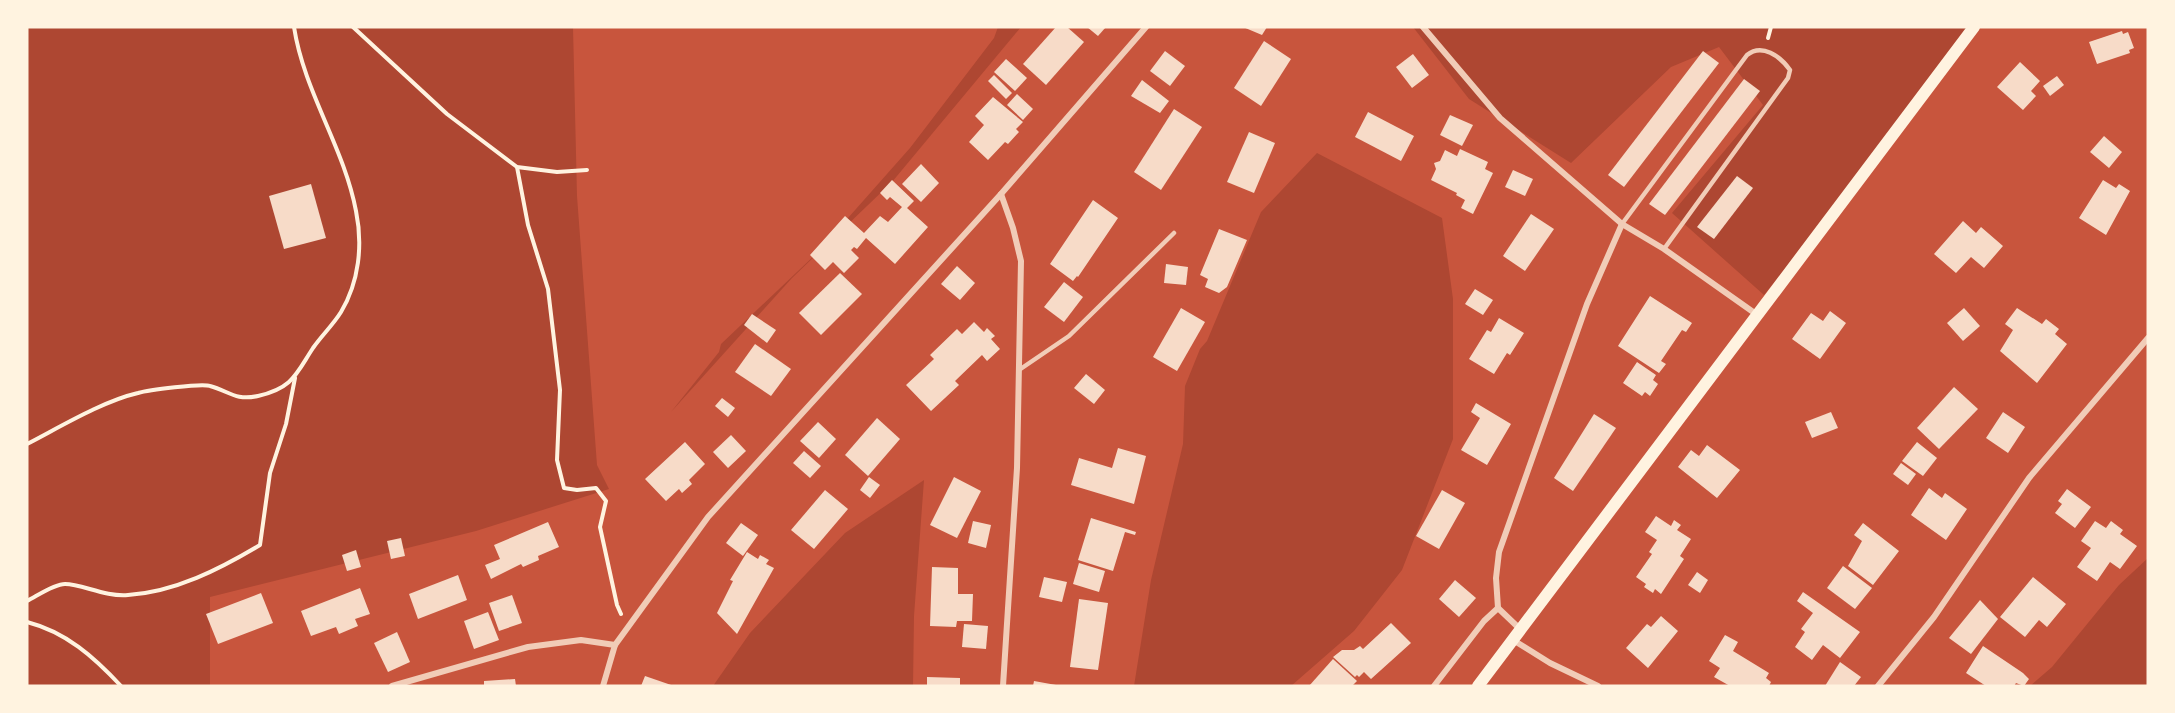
<svg xmlns="http://www.w3.org/2000/svg" width="2175" height="713" font-family="Lato,sans-serif">
<rect width="100%" height="100%" fill="#c8553d"/>
<g fill="#ae4732">
<polygon points="27,27 573,27 577,196 597,465 609,489 476,531 210,597 210,686 27,686"/>
<polygon points="998,27 1021,27 892,182 792,278 671,412 719,352 721,344 817,253 910,148 994,38"/>
<polygon points="1413,27 1973,27 1878,153 1764,295 1672,213 1763,105 1719,47 1671,67 1571,163 1469,99"/>
<polygon points="1317,153 1442,218 1453,299 1453,439 1402,570 1354,631 1291,686 1134,686 1151,580 1183,444 1185,386 1200,349 1207,341 1261,212"/>
<polygon points="924,480 914,616 913,686 713,686 750,633 845,533"/>
<polygon points="2148,558 2148,686 2030,686 2052,667 2119,585"/>
</g>
<g fill="#f7dbc8">
<polygon points="1056,27 1067,27 1084,42 1046,85 1023,64"/>
<polygon points="1087,27 1106,27 1098,36"/>
<polygon points="1243,27 1267,27 1262,35"/>
<polygon points="2122,31 2123,34 2128,32 2134,48 2129,50 2130,53 2097,64 2089,42"/>
<polygon points="1264,41 1291,59 1261,106 1234,88"/>
<polygon points="1165,51 1185,66 1170,86 1150,71"/>
<polygon points="1703,51 1719,63 1624,187 1608,175"/>
<polygon points="1413,54 1429,75 1412,88 1396,67"/>
<polygon points="1006,59 1027,78 1015,91 994,72"/>
<polygon points="2020,62 2040,81 2031,91 2036,96 2023,110 1997,87"/>
<polygon points="994,75 1012,93 1006,99 988,81"/>
<polygon points="2057,76 2064,85 2050,96 2043,86"/>
<polygon points="1744,79 1760,91 1665,215 1649,204"/>
<polygon points="1142,80 1169,101 1160,113 1131,96"/>
<polygon points="1017,94 1033,109 1023,120 1007,105"/>
<polygon points="993,97 1023,122 1016,129 1019,132 1008,144 1005,142 988,160 969,142 984,125 975,116"/>
<polygon points="1174,109 1202,127 1161,190 1134,172"/>
<polygon points="1368,112 1414,136 1401,161 1355,137"/>
<polygon points="1450,115 1473,125 1462,146 1440,135"/>
<polygon points="1249,132 1275,143 1254,193 1227,182"/>
<polygon points="2104,136 2122,152 2109,168 2090,152"/>
<polygon points="1460,149 1488,162 1485,169 1493,173 1473,214 1461,208 1465,200 1456,195 1457,193 1431,180 1436,169 1434,163 1440,161 1445,150 1457,156"/>
<polygon points="921,164 939,183 921,202 902,184"/>
<polygon points="1513,170 1533,179 1525,196 1505,187"/>
<polygon points="1737,176 1753,188 1714,239 1697,227"/>
<polygon points="892,180 914,201 907,208 928,227 895,264 866,238 857,249 854,247 851,250 859,258 844,273 833,262 825,270 810,255 845,216 864,233 880,216 888,222 902,207 890,197 887,200 880,193"/>
<polygon points="2103,180 2116,188 2119,184 2130,191 2106,235 2079,218"/>
<polygon points="311,184 326,238 284,249 269,196"/>
<polygon points="1093,200 1118,218 1078,277 1077,276 1073,281 1050,264"/>
<polygon points="1531,214 1554,229 1525,271 1503,256"/>
<polygon points="1963,221 1976,233 1981,227 2003,246 1984,268 1971,257 1956,273 1934,254"/>
<polygon points="1219,229 1247,240 1227,287 1219,293 1205,287 1208,279 1200,275"/>
<polygon points="1166,264 1188,267 1186,285 1164,283"/>
<polygon points="957,266 975,283 960,300 941,284"/>
<polygon points="840,273 862,294 821,335 799,313"/>
<polygon points="1064,282 1083,297 1064,322 1044,307"/>
<polygon points="1475,289 1493,300 1483,315 1465,304"/>
<polygon points="1650,296 1692,323 1686,332 1682,330 1661,361 1666,364 1659,373 1618,346"/>
<polygon points="1181,308 1205,322 1177,371 1153,357"/>
<polygon points="1964,308 1980,326 1963,341 1947,323"/>
<polygon points="2017,308 2042,324 2046,319 2059,329 2055,334 2067,344 2037,383 2000,351 2013,330 2005,324"/>
<polygon points="1830,311 1846,323 1820,359 1792,339 1811,313 1823,321"/>
<polygon points="752,314 776,330 767,343 744,325"/>
<polygon points="1499,318 1524,333 1510,355 1507,353 1494,374 1469,359 1487,330 1491,332"/>
<polygon points="974,322 984,332 987,328 995,336 991,339 1000,349 987,361 982,355 955,381 959,385 931,411 906,385 934,359 930,355 957,329 962,334"/>
<polygon points="755,344 791,369 771,396 735,372"/>
<polygon points="1637,362 1656,375 1653,380 1658,384 1650,396 1645,392 1642,396 1623,383"/>
<polygon points="1086,374 1105,390 1094,404 1074,388"/>
<polygon points="1954,387 1978,409 1939,449 1917,428"/>
<polygon points="722,398 735,408 728,417 715,406"/>
<polygon points="1476,403 1511,424 1487,465 1461,450 1480,418 1471,412"/>
<polygon points="1831,412 1838,428 1812,438 1805,422"/>
<polygon points="2003,412 2025,427 2008,453 1986,438"/>
<polygon points="1594,414 1616,428 1573,491 1554,478"/>
<polygon points="877,418 900,439 868,476 845,455"/>
<polygon points="818,422 836,439 819,458 800,441"/>
<polygon points="731,435 746,451 728,468 713,452"/>
<polygon points="685,442 705,464 689,480 692,484 682,493 679,489 666,501 645,479"/>
<polygon points="1917,442 1937,458 1923,476 1902,461"/>
<polygon points="1707,445 1740,470 1717,498 1678,467 1691,450 1699,456"/>
<polygon points="1118,448 1146,456 1134,504 1071,485 1079,458 1112,468"/>
<polygon points="804,451 821,466 810,478 793,463"/>
<polygon points="1901,463 1916,474 1908,485 1893,474"/>
<polygon points="869,477 880,485 870,498 860,490"/>
<polygon points="954,477 981,491 957,538 930,525"/>
<polygon points="1929,488 1942,498 1945,493 1967,509 1946,540 1911,515"/>
<polygon points="2067,489 2091,507 2075,528 2055,513 2062,504 2058,501"/>
<polygon points="825,490 848,509 814,549 791,530"/>
<polygon points="1442,490 1465,503 1439,549 1416,536"/>
<polygon points="1656,516 1671,526 1674,520 1681,525 1677,530 1691,539 1680,556 1684,559 1661,594 1655,589 1653,593 1644,587 1646,584 1636,577 1652,554 1649,552 1657,540 1645,532"/>
<polygon points="1091,518 1136,532 1135,535 1125,532 1113,571 1078,560"/>
<polygon points="973,521 991,525 986,548 968,543"/>
<polygon points="2095,521 2106,528 2111,521 2123,530 2120,534 2137,546 2120,569 2110,562 2097,581 2077,567 2091,548 2081,541"/>
<polygon points="548,522 559,547 538,556 539,560 523,567 521,564 491,579 485,565 500,559 494,545"/>
<polygon points="741,523 758,535 743,556 726,543"/>
<polygon points="1863,523 1899,551 1873,585 1848,566 1862,541 1854,535"/>
<polygon points="401,538 405,556 391,559 387,541"/>
<polygon points="356,550 361,567 347,571 342,555"/>
<polygon points="747,552 758,559 760,555 769,560 766,564 774,568 737,634 717,613 733,581 730,580"/>
<polygon points="1079,563 1105,571 1099,592 1073,584"/>
<polygon points="1843,566 1872,588 1855,609 1827,588"/>
<polygon points="932,567 958,568 958,594 973,594 972,621 957,621 956,627 930,626"/>
<polygon points="1697,572 1708,580 1700,593 1688,585"/>
<polygon points="458,575 467,600 418,619 409,594"/>
<polygon points="1044,577 1067,582 1062,602 1039,597"/>
<polygon points="2033,577 2066,604 2047,627 2039,620 2025,637 2000,617"/>
<polygon points="1455,580 1476,598 1459,617 1439,599"/>
<polygon points="360,588 370,614 355,619 358,626 339,634 336,627 311,636 301,611"/>
<polygon points="1803,592 1860,632 1840,658 1823,645 1812,660 1795,647 1805,632 1801,629 1813,613 1797,601"/>
<polygon points="261,593 273,623 218,644 206,614"/>
<polygon points="512,595 522,623 499,631 489,603"/>
<polygon points="1079,599 1108,603 1098,670 1070,667"/>
<polygon points="1980,600 1998,619 1971,654 1949,638"/>
<polygon points="488,612 499,640 474,649 464,621"/>
<polygon points="1661,616 1678,631 1648,668 1626,648 1647,624 1651,627"/>
<polygon points="1391,623 1411,643 1371,679 1364,672 1359,677 1357,675 1355,677 1333,657 1342,650 1354,650 1360,646 1363,649"/>
<polygon points="964,624 988,626 986,649 962,647"/>
<polygon points="397,632 410,662 388,672 374,643"/>
<polygon points="1725,635 1738,642 1733,651 1769,673 1766,678 1771,682 1769,686 1730,686 1714,677 1720,668 1709,661"/>
<polygon points="1983,646 2023,673 2029,679 2024,686 2016,683 2014,686 1986,686 1966,673"/>
<polygon points="1333,659 1357,681 1352,686 1309,686"/>
<polygon points="1840,662 1861,677 1854,686 1825,686"/>
<polygon points="645,676 674,686 641,686"/>
<polygon points="927,677 960,678 960,686 927,686"/>
<polygon points="515,679 516,686 484,686 484,681"/>
<polygon points="1034,681 1056,685 1056,686 1033,686"/>
</g>
<g fill="none" stroke-linecap="round" stroke-linejoin="round">
<g stroke="#fff3e0" stroke-width="4">
<polyline points="353,27 447,114 517,167 557,172 587,170"/>
<polyline points="1768,38 1771,27"/>
<polyline points="517,167 528,225 548,289 560,390 557,460 564,488 577,490 596,488 606,501 600,527 617,605 621,614"/>
<path d="M27,444C60,427 103,401 138,393C148,390 202,383 210,386C229,391 235,401 258,396C293,388 296,374 313,348C322,335 333,325 341,312C359,282 363,245 356,211C344,147 304,92 294,27"/>
<path d="M27,601C37,596 54,584 65,584C82,584 105,597 128,595C175,592 220,569 260,545L270,473L286,424L295,378"/>
<path d="M27,622C66,632 94,657 121,686"/>
</g>
<g stroke="#f1ccb7" stroke-width="4.5">
<path d="M1622,224L1747,55C1762,43 1780,56 1790,70L1788,78L1664,249"/>
<polyline points="1019,370 1069,336 1174,233"/>
</g>
<g stroke="#f1ccb7" stroke-width="6">
<polyline points="1423,27 1500,118 1622,224 1664,249 1756,314"/>
<polyline points="1001,194 1013,228 1021,261 1017,468 1003,686"/>
<polyline points="1520,629 1498,608 1496,578 1499,552 1587,304 1622,224"/>
<polyline points="1513,640 1550,663 1598,686"/>
<polyline points="392,686 528,647 581,640 615,645"/>
<polyline points="603,686 615,645 708,517 1001,194 1146,27"/>
<polyline points="1434,686 1484,621 1498,608"/>
<polyline points="1878,686 1934,617 2029,478 2148,338"/>
</g>
<polyline stroke="#fff3e0" stroke-width="12" points="1478,686 1974,27"/>
</g>
<rect width="2175" height="713" fill="none" stroke="#fff3e0" stroke-width="57"/>
</svg>
